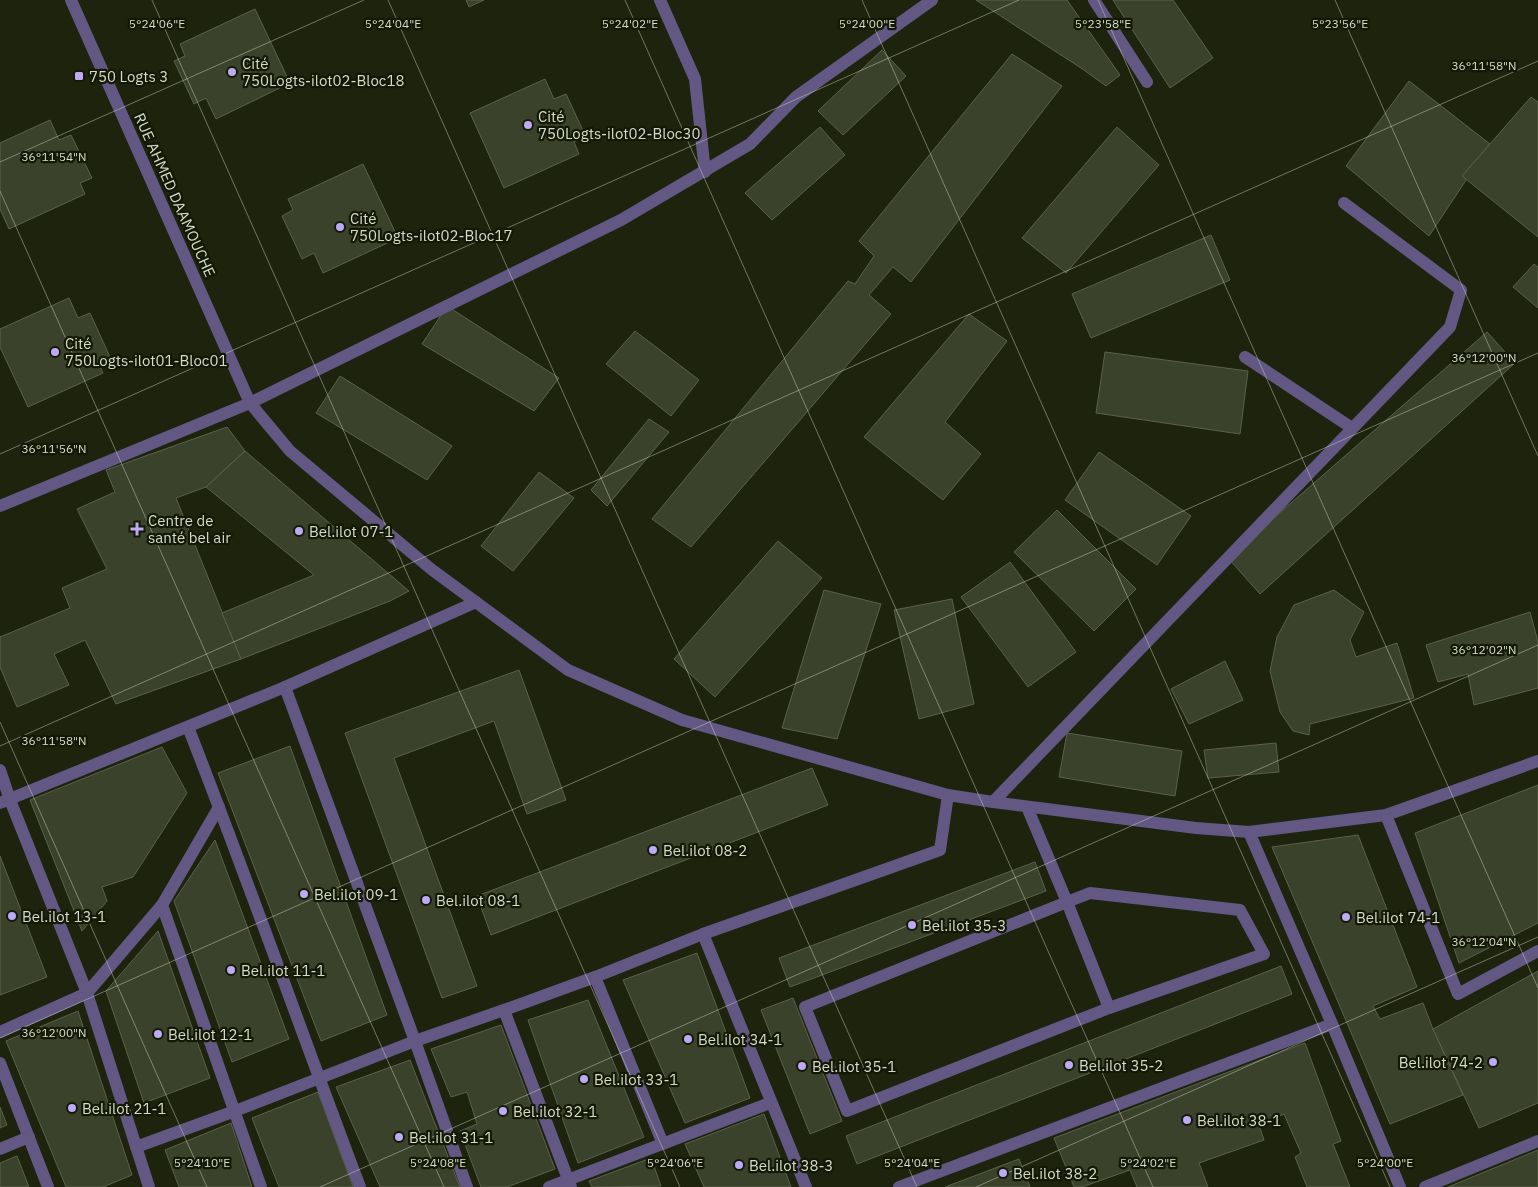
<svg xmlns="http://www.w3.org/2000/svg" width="1538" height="1187" font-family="'IBM Plex Sans',sans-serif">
<rect width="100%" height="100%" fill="#1d230d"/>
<g fill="#3b422b" stroke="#5a624a">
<polygon points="466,0 484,0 469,7"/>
<polygon points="976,0 1067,0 1120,75 1106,86 1081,68"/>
<polygon points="1113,0 1173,0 1213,58 1170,88"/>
<polygon points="255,9 290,83 216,119 206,98 194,104 174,61 185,56 180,44"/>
<polygon points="882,50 906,76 843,135 818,111"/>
<polygon points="1012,54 1062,86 911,282 893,267 869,295 891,314 691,547 652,519 848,281 855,284 874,256 859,241"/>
<polygon points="545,79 554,99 566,94 586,137 574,142 579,154 504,188 470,113"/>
<polygon points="1409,81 1490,144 1429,236 1346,166"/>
<polygon points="1531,97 1538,102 1538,237 1462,176"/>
<polygon points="50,120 59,140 71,135 92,178 80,183 85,194 9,229 0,209 0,143"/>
<polygon points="820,127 845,155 772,220 745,193"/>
<polygon points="1117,127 1159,165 1066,273 1022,238"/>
<polygon points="363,164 398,238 323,273 314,253 302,259 282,216 293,210 288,199"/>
<polygon points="1211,235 1230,280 1091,338 1072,294"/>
<polygon points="1534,264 1538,267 1538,308 1513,287"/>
<polygon points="69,298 78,318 90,313 110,357 98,362 103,373 28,407 0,347 0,329"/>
<polygon points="447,306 559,378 534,411 422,344"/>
<polygon points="969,314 1007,341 945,422 981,454 943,500 864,437"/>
<polygon points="635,331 699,380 671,416 606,364"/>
<polygon points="1487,332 1515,363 1260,594 1228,558"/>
<polygon points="1105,352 1248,371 1240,434 1096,413"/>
<polygon points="340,376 452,446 427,480 316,413"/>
<polygon points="649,419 669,432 607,506 591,490"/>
<polygon points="227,427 245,451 206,487 176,498 241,659 116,704 85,640 54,654 69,685 17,707 0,667 0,637 70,608 62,588 107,569 77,509 115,492 106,470"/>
<polygon points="245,451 409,591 390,601 241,659 222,613 314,575 206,487"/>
<polygon points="1099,452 1191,516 1157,565 1065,500"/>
<polygon points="539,472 574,498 513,571 481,546"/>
<polygon points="1057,510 1136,589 1094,631 1014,552"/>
<polygon points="778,541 822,578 715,697 674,659"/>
<polygon points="1010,562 1076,652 1028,687 961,597"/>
<polygon points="824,590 881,604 837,739 782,728"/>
<polygon points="1334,590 1364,612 1350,640 1356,657 1397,643 1414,698 1310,724 1309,735 1293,731 1280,712 1270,671 1277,637 1294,605"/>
<polygon points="952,599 974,704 919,719 894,610"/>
<polygon points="1530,612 1538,642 1538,688 1474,705 1468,674 1438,682 1426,645"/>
<polygon points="1225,661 1243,700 1189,724 1171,689"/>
<polygon points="519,670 566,800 527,814 494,721 394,758 477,986 442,998 345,733"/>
<polygon points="1067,733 1182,751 1175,796 1059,777"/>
<polygon points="1276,743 1279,772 1208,778 1204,750"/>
<polygon points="290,746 387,1015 321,1041 218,773"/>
<polygon points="162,747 187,793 133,877 102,887 107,901 82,931 30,800"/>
<polygon points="812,768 828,805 491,935 477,896"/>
<polygon points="1538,785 1538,923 1459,963 1415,833"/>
<polygon points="1358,835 1417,987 1373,1006 1380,1019 1423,1003 1433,1029 1463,1095 1390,1124 1272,847"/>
<polygon points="215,840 289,1039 232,1062 174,901"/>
<polygon points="0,856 47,977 0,995"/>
<polygon points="1035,862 1046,891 790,987 779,958"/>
<polygon points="158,931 210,1078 144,1103 106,991"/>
<polygon points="697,953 750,1098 685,1123 623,980"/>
<polygon points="1281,966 1292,994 857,1164 846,1136"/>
<polygon points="1538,971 1538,1103 1479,1128 1433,1029"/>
<polygon points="793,998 842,1121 810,1134 761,1010"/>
<polygon points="588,1000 644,1137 578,1163 528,1020"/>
<polygon points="78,1011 132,1175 103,1187 66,1187 6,1041"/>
<polygon points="501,1025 555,1169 507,1187 481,1187 460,1131 477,1124 467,1092 451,1097 431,1049"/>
<polygon points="1305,1043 1341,1141 1333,1144 1350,1187 1307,1187 1295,1157 1301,1153 1284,1114 1259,1125 1264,1140 1199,1163 1208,1187 1137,1187 1130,1170 1082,1187 1074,1187 1054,1138"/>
<polygon points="410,1060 460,1187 380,1187 336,1087"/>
<polygon points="318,1092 353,1187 279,1187 252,1118"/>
<polygon points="0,1107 7,1125 0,1128"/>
<polygon points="764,1114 791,1187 704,1187 685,1144"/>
<polygon points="231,1123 252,1187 179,1187 165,1150"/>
<polygon points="1538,1150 1538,1187 1448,1187"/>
<polygon points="17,1156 29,1187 0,1187 0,1163"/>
<polygon points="651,1158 661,1186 592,1187 589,1181"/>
<polygon points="1019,1159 1030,1187 945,1187"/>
</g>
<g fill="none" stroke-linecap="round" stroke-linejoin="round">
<g stroke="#635784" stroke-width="12">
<polyline points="71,0 250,403 290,451 431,569 568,670 682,720 948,795 993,802 1196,828 1249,832 1386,815 1538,761"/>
<polyline points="660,0 695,79 705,172"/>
<polyline points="1094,0 1147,82"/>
<polyline points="1245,357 1352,428"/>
<polyline points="0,506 250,403 621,220 750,144 796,97 932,0"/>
<polyline points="285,687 415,1041 467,1187"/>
<path d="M188,727C248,880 302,1034 360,1187"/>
<polyline points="0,770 10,800 87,993 149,1187"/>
<polyline points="993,802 1450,327 1461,290 1344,203"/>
<polyline points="0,803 285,687 476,602"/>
<polyline points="1027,807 1067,902 1090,893 1240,910 1264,954 1109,1008"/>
<polyline points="1386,815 1458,994 1538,951"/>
<polyline points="1249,832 1332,1024 1400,1187"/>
<polygon points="1067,902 1109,1008 847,1111 805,1007"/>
<polyline points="162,905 261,1187"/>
<polyline points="703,934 806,1187"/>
<polyline points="595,977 663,1144"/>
<polyline points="504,1010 571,1187"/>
<polyline points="0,1032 87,993 162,905 219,807"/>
<polyline points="0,1063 48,1187"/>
<polyline points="136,1147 235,1111 415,1041 504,1010 595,977 703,934 940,850 948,795"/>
<polyline points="0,1149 29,1137"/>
<polyline points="549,1187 770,1103"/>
<polyline points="899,1187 1332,1024"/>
<polyline points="1425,1187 1538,1141"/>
</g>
</g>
<path fill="none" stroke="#d6dbcd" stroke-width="1" stroke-opacity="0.45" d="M152,0L680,1187M388,0L917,1187M625,0L1153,1187M862,0L1390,1187M1098,0L1538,988M1335,0L1538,456M0,162L364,0M0,191L444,1187M0,454L1019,0M0,722L207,1187M0,746L1538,61M0,1038L1538,353M320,1187L1538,645M976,1187L1538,937"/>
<g fill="#bda9f5" stroke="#131904" stroke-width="2">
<circle cx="232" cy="72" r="5"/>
<rect x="74" y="71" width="10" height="10" rx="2.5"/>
<circle cx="528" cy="125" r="5"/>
<circle cx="340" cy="227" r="5"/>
<circle cx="55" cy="352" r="5"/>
<path d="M134.5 521.5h5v5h5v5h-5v5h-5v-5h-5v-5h5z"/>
<circle cx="299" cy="531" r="5"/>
<circle cx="653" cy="850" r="5"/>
<circle cx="304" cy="894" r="5"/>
<circle cx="426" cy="900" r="5"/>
<circle cx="12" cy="916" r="5"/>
<circle cx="1346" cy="917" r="5"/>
<circle cx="912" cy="925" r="5"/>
<circle cx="231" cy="970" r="5"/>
<circle cx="158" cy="1034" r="5"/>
<circle cx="688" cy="1039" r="5"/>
<circle cx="1493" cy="1062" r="5"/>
<circle cx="1069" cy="1065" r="5"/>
<circle cx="802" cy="1066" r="5"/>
<circle cx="584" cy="1079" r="5"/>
<circle cx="72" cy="1108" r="5"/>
<circle cx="503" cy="1111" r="5"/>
<circle cx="1187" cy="1120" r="5"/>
<circle cx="399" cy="1137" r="5"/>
<circle cx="739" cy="1165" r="5"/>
<circle cx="1003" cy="1173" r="5"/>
</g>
<g text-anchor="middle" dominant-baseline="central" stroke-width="4.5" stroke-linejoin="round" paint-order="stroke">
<g font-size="15" fill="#d6dbcd" stroke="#131904" text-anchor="start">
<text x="242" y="63">Cité<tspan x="242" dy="17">750Logts-ilot02-Bloc18</tspan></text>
<text x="89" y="76">750 Logts 3</text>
<text x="538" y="116">Cité<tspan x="538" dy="17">750Logts-ilot02-Bloc30</tspan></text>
<text x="350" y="218">Cité<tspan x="350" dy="17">750Logts-ilot02-Bloc17</tspan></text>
<text x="65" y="343">Cité<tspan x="65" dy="17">750Logts-ilot01-Bloc01</tspan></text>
<text x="148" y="520">Centre de<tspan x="148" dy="17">santé bel air</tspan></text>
<text x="309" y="531">Bel.ilot 07-1</text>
<text x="663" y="850">Bel.ilot 08-2</text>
<text x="314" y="894">Bel.ilot 09-1</text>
<text x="436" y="900">Bel.ilot 08-1</text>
<text x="22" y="916">Bel.ilot 13-1</text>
<text x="1356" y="917">Bel.ilot 74-1</text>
<text x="922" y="925">Bel.ilot 35-3</text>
<text x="241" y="970">Bel.ilot 11-1</text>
<text x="168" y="1034">Bel.ilot 12-1</text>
<text x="698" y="1039">Bel.ilot 34-1</text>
<text x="1483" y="1062" text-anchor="end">Bel.ilot 74-2</text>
<text x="1079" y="1065">Bel.ilot 35-2</text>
<text x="812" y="1066">Bel.ilot 35-1</text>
<text x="594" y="1079">Bel.ilot 33-1</text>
<text x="82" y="1108">Bel.ilot 21-1</text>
<text x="513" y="1111">Bel.ilot 32-1</text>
<text x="1197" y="1120">Bel.ilot 38-1</text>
<text x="409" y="1137">Bel.ilot 31-1</text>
<text x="749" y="1165">Bel.ilot 38-3</text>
<text x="1013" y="1173">Bel.ilot 38-2</text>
</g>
<g font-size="15" fill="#d6dbcd" stroke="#131904">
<text transform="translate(175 195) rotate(66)">RUE AHMED DAAMOUCHE</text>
</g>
</g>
<g font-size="12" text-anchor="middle" fill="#d6dbcd" stroke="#131904" stroke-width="4.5" stroke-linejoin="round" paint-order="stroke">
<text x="157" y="28">5°24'06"E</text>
<text x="393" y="28">5°24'04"E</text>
<text x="630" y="28">5°24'02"E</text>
<text x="867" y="28">5°24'00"E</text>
<text x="1103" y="28">5°23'58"E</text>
<text x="1340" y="28">5°23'56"E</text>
<text x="1484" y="70">36°11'58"N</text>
<text x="54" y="161">36°11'54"N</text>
<text x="1484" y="362">36°12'00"N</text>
<text x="54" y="453">36°11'56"N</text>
<text x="1484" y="654">36°12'02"N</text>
<text x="54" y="745">36°11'58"N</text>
<text x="1484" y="946">36°12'04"N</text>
<text x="54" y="1037">36°12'00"N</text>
<text x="202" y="1167">5°24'10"E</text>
<text x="438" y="1167">5°24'08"E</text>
<text x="675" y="1167">5°24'06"E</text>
<text x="912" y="1167">5°24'04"E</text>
<text x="1148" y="1167">5°24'02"E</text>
<text x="1385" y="1167">5°24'00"E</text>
</g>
</svg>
